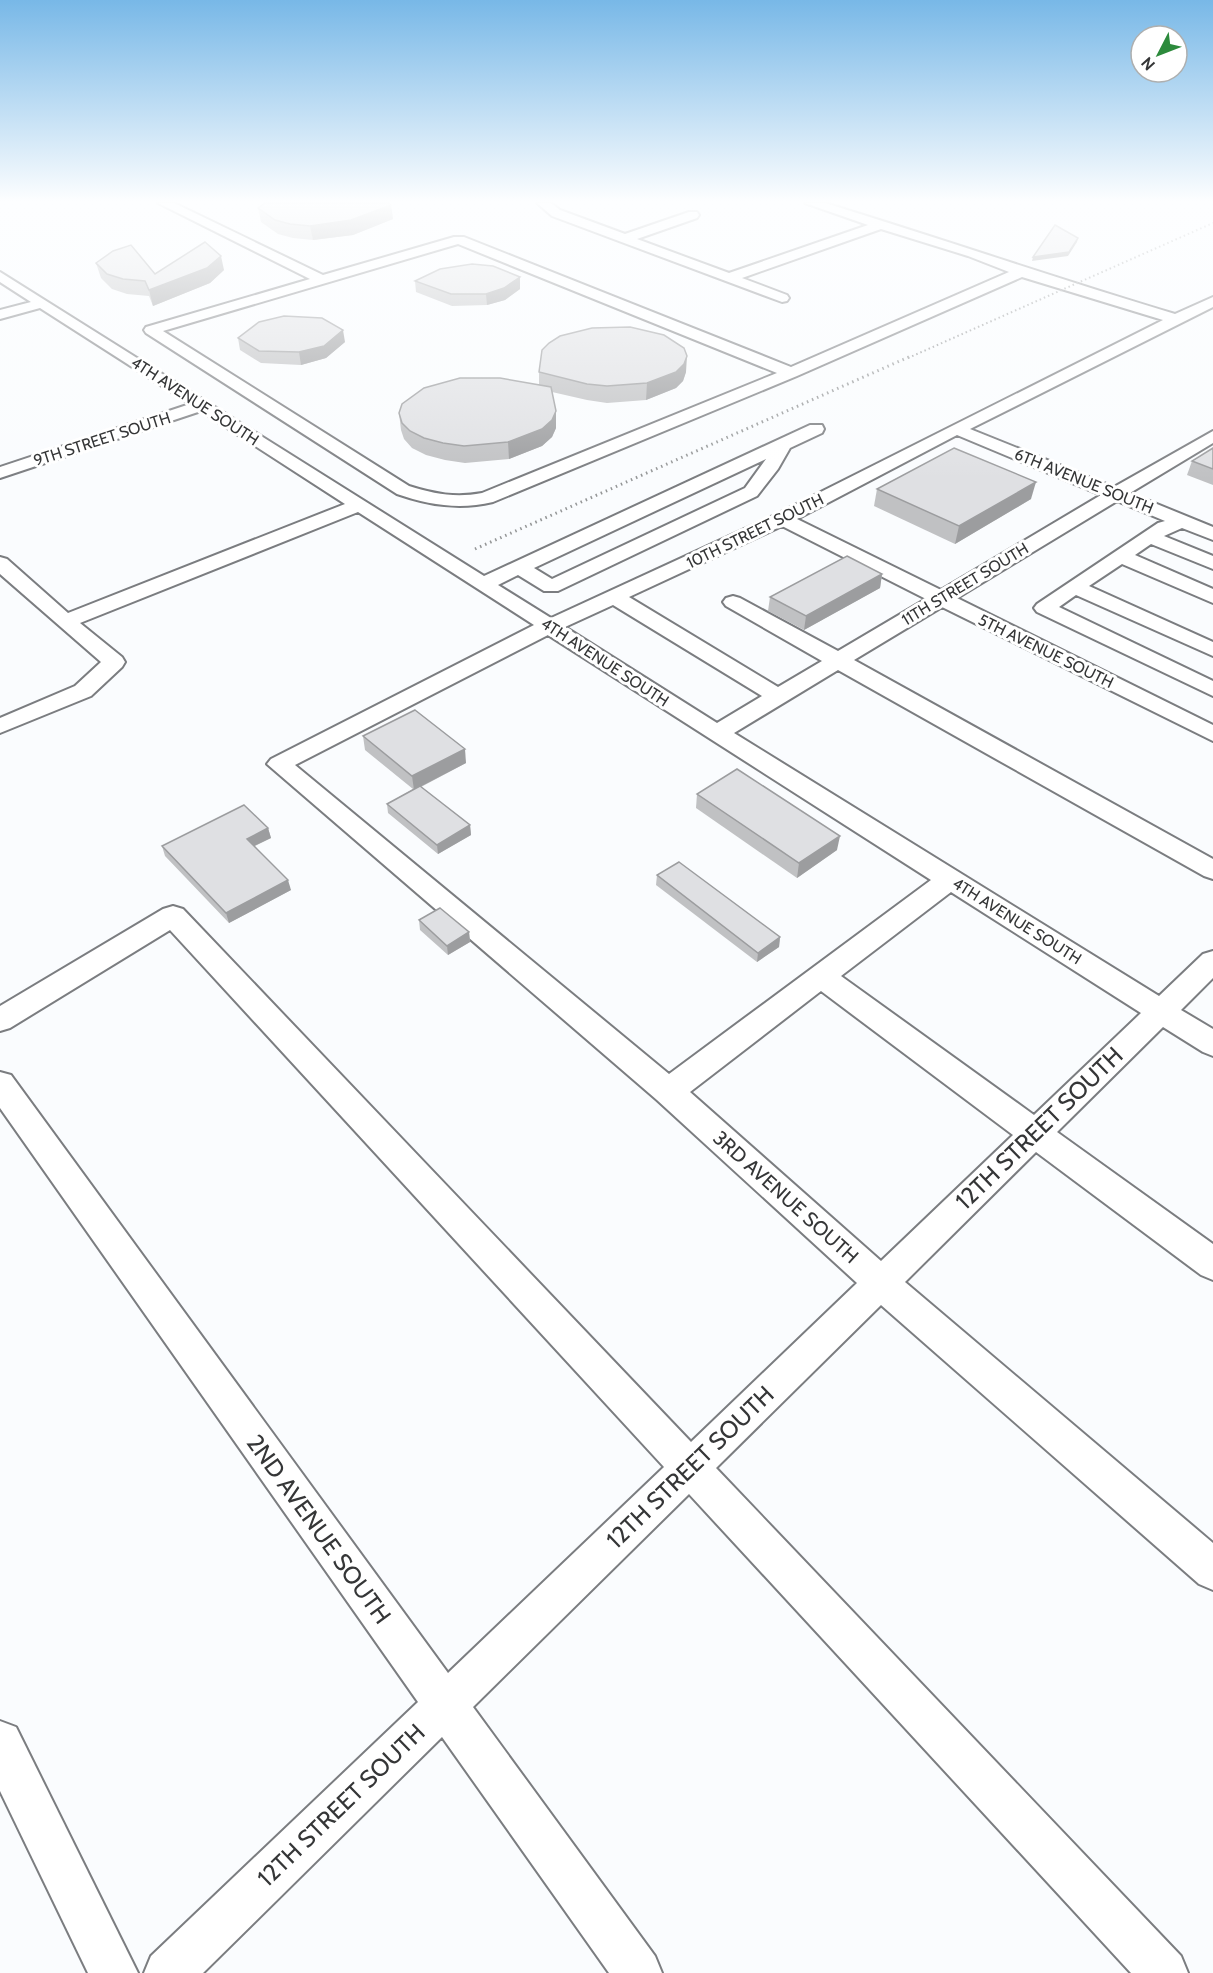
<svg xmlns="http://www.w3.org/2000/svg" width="1213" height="1973" font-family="Cabin,sans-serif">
<rect width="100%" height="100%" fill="#fafcfe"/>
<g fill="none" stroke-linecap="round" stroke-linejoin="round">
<defs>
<g id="minor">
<path d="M158,203H174L323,275L454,237H464L791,367L1009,272L968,256L881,229L742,278L787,295L789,298L787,301L782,302L552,216L537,203H551L560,210L625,234L689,212H697L699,215L697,218L637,239L729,273L868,225L805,203H825C942,239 1058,279 1175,314L1213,297V307L970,429L1114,487L1213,431V443L1130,493L1213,527V540L1182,528L1164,536L1213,556V569L1151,544L1135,555L1213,589V603L1122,564L1089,586L1213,642V656L1076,595L1059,607L1213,681V696L1037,612L1034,608L1037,604L1158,523L1165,521L1117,501L957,598L1213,725V741L942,607L854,660L1213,859V879L1204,876L838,670L734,733L1159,996L1203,954L1213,951V978L1181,1010L1213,1029V1056L1203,1052L1163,1027L1057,1132L1213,1244V1280L1201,1275L1036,1152L905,1282L1213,1543V1590L1199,1584L881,1305L716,1468L1181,1956L1188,1973H1131L689,1494L473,1707L655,1956L662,1973H609L442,1737L203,1973H144L151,1956L418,1702L0,1108V1072L11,1075L448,1673L664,1467L170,930L10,1028L0,1031V1006L163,909L173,906L183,909L691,1442L857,1283L657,1100L267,764L271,759L534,625L358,512L80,623L122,657L125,662L122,667L91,696L0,733V718L75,686L101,662L0,574V557L7,559L68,613L345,504L201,411L0,478V467L190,404L40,308L0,319V310L31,302L0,282V272L484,576L810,425H822L824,429L822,433L790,448L778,469L757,496L558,591H544L518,575L498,585L551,618L775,515L1163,320L1022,277L797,376L493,502C459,510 429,505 397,494L146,333L144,330L146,327L310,279ZM458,244L777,373L482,493C456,498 434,494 409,486L163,331ZM957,435L1101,495L941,590L797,519ZM766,459L745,488L552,579L534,568ZM782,526L926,599L838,651L740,598L733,596L726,598L723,602L726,606L822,661L778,687L629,597ZM613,605L762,696L717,723L565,627ZM548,635L931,880L669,1074L295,765ZM951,892L1141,1013L1034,1115L841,976ZM821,991L1013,1135L881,1261L690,1092Z"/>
<polygon points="0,1721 16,1727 138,1973 88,1973 0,1791"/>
</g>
</defs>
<use href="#minor" stroke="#7b7d80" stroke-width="4"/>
<use href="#minor" fill="#fff" fill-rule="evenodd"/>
<polyline stroke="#949697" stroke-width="2" stroke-dasharray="1.5 3" stroke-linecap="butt" points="908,358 1213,223"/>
<polyline stroke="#949697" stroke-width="3" stroke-dasharray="1.5 4" stroke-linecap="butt" points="475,549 911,356"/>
</g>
<g fill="#c0c1c3">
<polygon points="391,205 393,219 353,235 313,240 293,238 278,234 261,222 258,208"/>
<polygon points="96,263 155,274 224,270 210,283 153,306 149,296 127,294 112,289 101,278"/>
<polygon points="415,281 520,289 505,300 487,305 452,306 416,292"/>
<polygon points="238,338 345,342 326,358 301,365 261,363 240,350"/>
<polygon points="539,372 686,372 683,381 676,388 646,400 607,403 587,400 552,392 556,428 552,437 542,446 509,459 465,463 445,460 426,455 412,448 404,439 401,430 399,413 539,385"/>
<polygon points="1213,448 1213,485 1187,475 1192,461"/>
<polygon points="877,489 1031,499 955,544 874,506"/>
<polygon points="882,574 880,588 804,630 768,611 770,597"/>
<polygon points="363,736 466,763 421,787 470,825 471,835 438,854 388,813 387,804 413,789 365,750"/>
<polygon points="697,794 837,850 797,878 696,808"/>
<polygon points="268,828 271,838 255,846 291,890 229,923 165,856 162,846"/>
<polygon points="657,875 780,937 779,947 757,962 656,885"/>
<polygon points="419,920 469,932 470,942 448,955 420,930"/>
</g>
<g fill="#9c9d9f">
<polygon points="391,205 393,219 353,235 313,240 310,226"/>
<polygon points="1078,238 1077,242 1068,256 1032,261 1033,257"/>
<polygon points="221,256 224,270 210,283 153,306 149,290"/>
<polygon points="520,277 520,289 505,300 487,305 486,294"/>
<polygon points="343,330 345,342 326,358 301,365 299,352"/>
<polygon points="687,356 686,372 683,381 676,388 646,400 647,383"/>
<polygon points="556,411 556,428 552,437 542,446 509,459 508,442"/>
<polygon points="1036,482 1031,499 955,544 959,526"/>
<polygon points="882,574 880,588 804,630 806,616"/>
<polygon points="465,749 466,763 414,790 412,776"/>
<polygon points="470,825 471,835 438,854 437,845"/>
<polygon points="268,828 271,838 250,848 247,839"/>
<polygon points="840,836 837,850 797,878 799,863"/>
<polygon points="288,880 291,890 229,923 226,913"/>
<polygon points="469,932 470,942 448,955 447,946"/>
<polygon points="780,937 779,947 757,962 758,953"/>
</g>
<g fill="#dfe0e3" stroke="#9c9d9f" stroke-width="1.5">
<polygon points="265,203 389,203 391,205 351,220 310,226 290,224 275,220 258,208"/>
<polygon points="1055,225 1078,238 1069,252 1033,257"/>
<polygon points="205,242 221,256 207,268 149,290 145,281 123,279 107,274 96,263 113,251 131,245 155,274"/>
<polygon points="472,264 493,266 520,277 504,288 486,294 451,294 415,281 440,269"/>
<polygon points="284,316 322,318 343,330 324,346 299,352 259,351 238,338 259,322"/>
<polygon points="630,327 664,335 684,348 687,356 684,364 676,372 647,383 607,386 587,384 539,372 542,350 549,343 560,336 592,328"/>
<polygon points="460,378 500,378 551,387 556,411 552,420 542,429 508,442 464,446 443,443 424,438 410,431 402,423 399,413 402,404 424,388"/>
<polygon points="954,448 1036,482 959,526 877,489"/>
<polygon points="1213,448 1213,469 1192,461"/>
<polygon points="847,556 882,574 806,616 770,597"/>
<polygon points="415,710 465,749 412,776 363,736"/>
<polygon points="737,769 840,836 799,863 697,794"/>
<polygon points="420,786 470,825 437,845 387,804"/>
<polygon points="244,805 268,828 247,839 288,880 226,913 162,846"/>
<polygon points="679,862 780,937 758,953 657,875"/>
<polygon points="440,908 469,932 447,946 419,920"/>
</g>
<linearGradient id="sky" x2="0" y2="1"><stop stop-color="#78b8e7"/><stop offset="0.42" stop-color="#fdfeff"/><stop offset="1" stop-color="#fdfeff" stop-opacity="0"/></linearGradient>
<rect width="1213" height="479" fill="url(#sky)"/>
<g text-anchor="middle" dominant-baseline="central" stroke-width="6" stroke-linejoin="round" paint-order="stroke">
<g font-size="16" fill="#353637" stroke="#fff">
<text transform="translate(195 401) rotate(33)">4TH AVENUE SOUTH</text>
<text transform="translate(102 439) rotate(-18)">9TH STREET SOUTH</text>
<text transform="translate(1084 481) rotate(22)">6TH AVENUE SOUTH</text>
<text transform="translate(755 531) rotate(-26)">10TH STREET SOUTH</text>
<text transform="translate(965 584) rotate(-31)">11TH STREET SOUTH</text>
<text transform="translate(1046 651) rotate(26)">5TH AVENUE SOUTH</text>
<text transform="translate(605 662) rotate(33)">4TH AVENUE SOUTH</text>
<text transform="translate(1017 921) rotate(32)">4TH AVENUE SOUTH</text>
</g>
<g font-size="20" fill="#353637" stroke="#fff">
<text transform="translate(786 1197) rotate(42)">3RD AVENUE SOUTH</text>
</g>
<g font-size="24" fill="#353637" stroke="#fff">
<text transform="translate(1039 1128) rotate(-44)">12TH STREET SOUTH</text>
<text transform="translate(690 1467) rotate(-44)">12TH STREET SOUTH</text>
<text transform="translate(319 1529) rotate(54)">2ND AVENUE SOUTH</text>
<text transform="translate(341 1805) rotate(-44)">12TH STREET SOUTH</text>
</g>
</g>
<g transform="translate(1159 54) rotate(228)"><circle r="28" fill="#ffffff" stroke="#aeafaf" stroke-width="1.5"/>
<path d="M0-4.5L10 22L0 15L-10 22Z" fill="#2c8a3c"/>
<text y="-9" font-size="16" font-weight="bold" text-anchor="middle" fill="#353637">N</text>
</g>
</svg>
